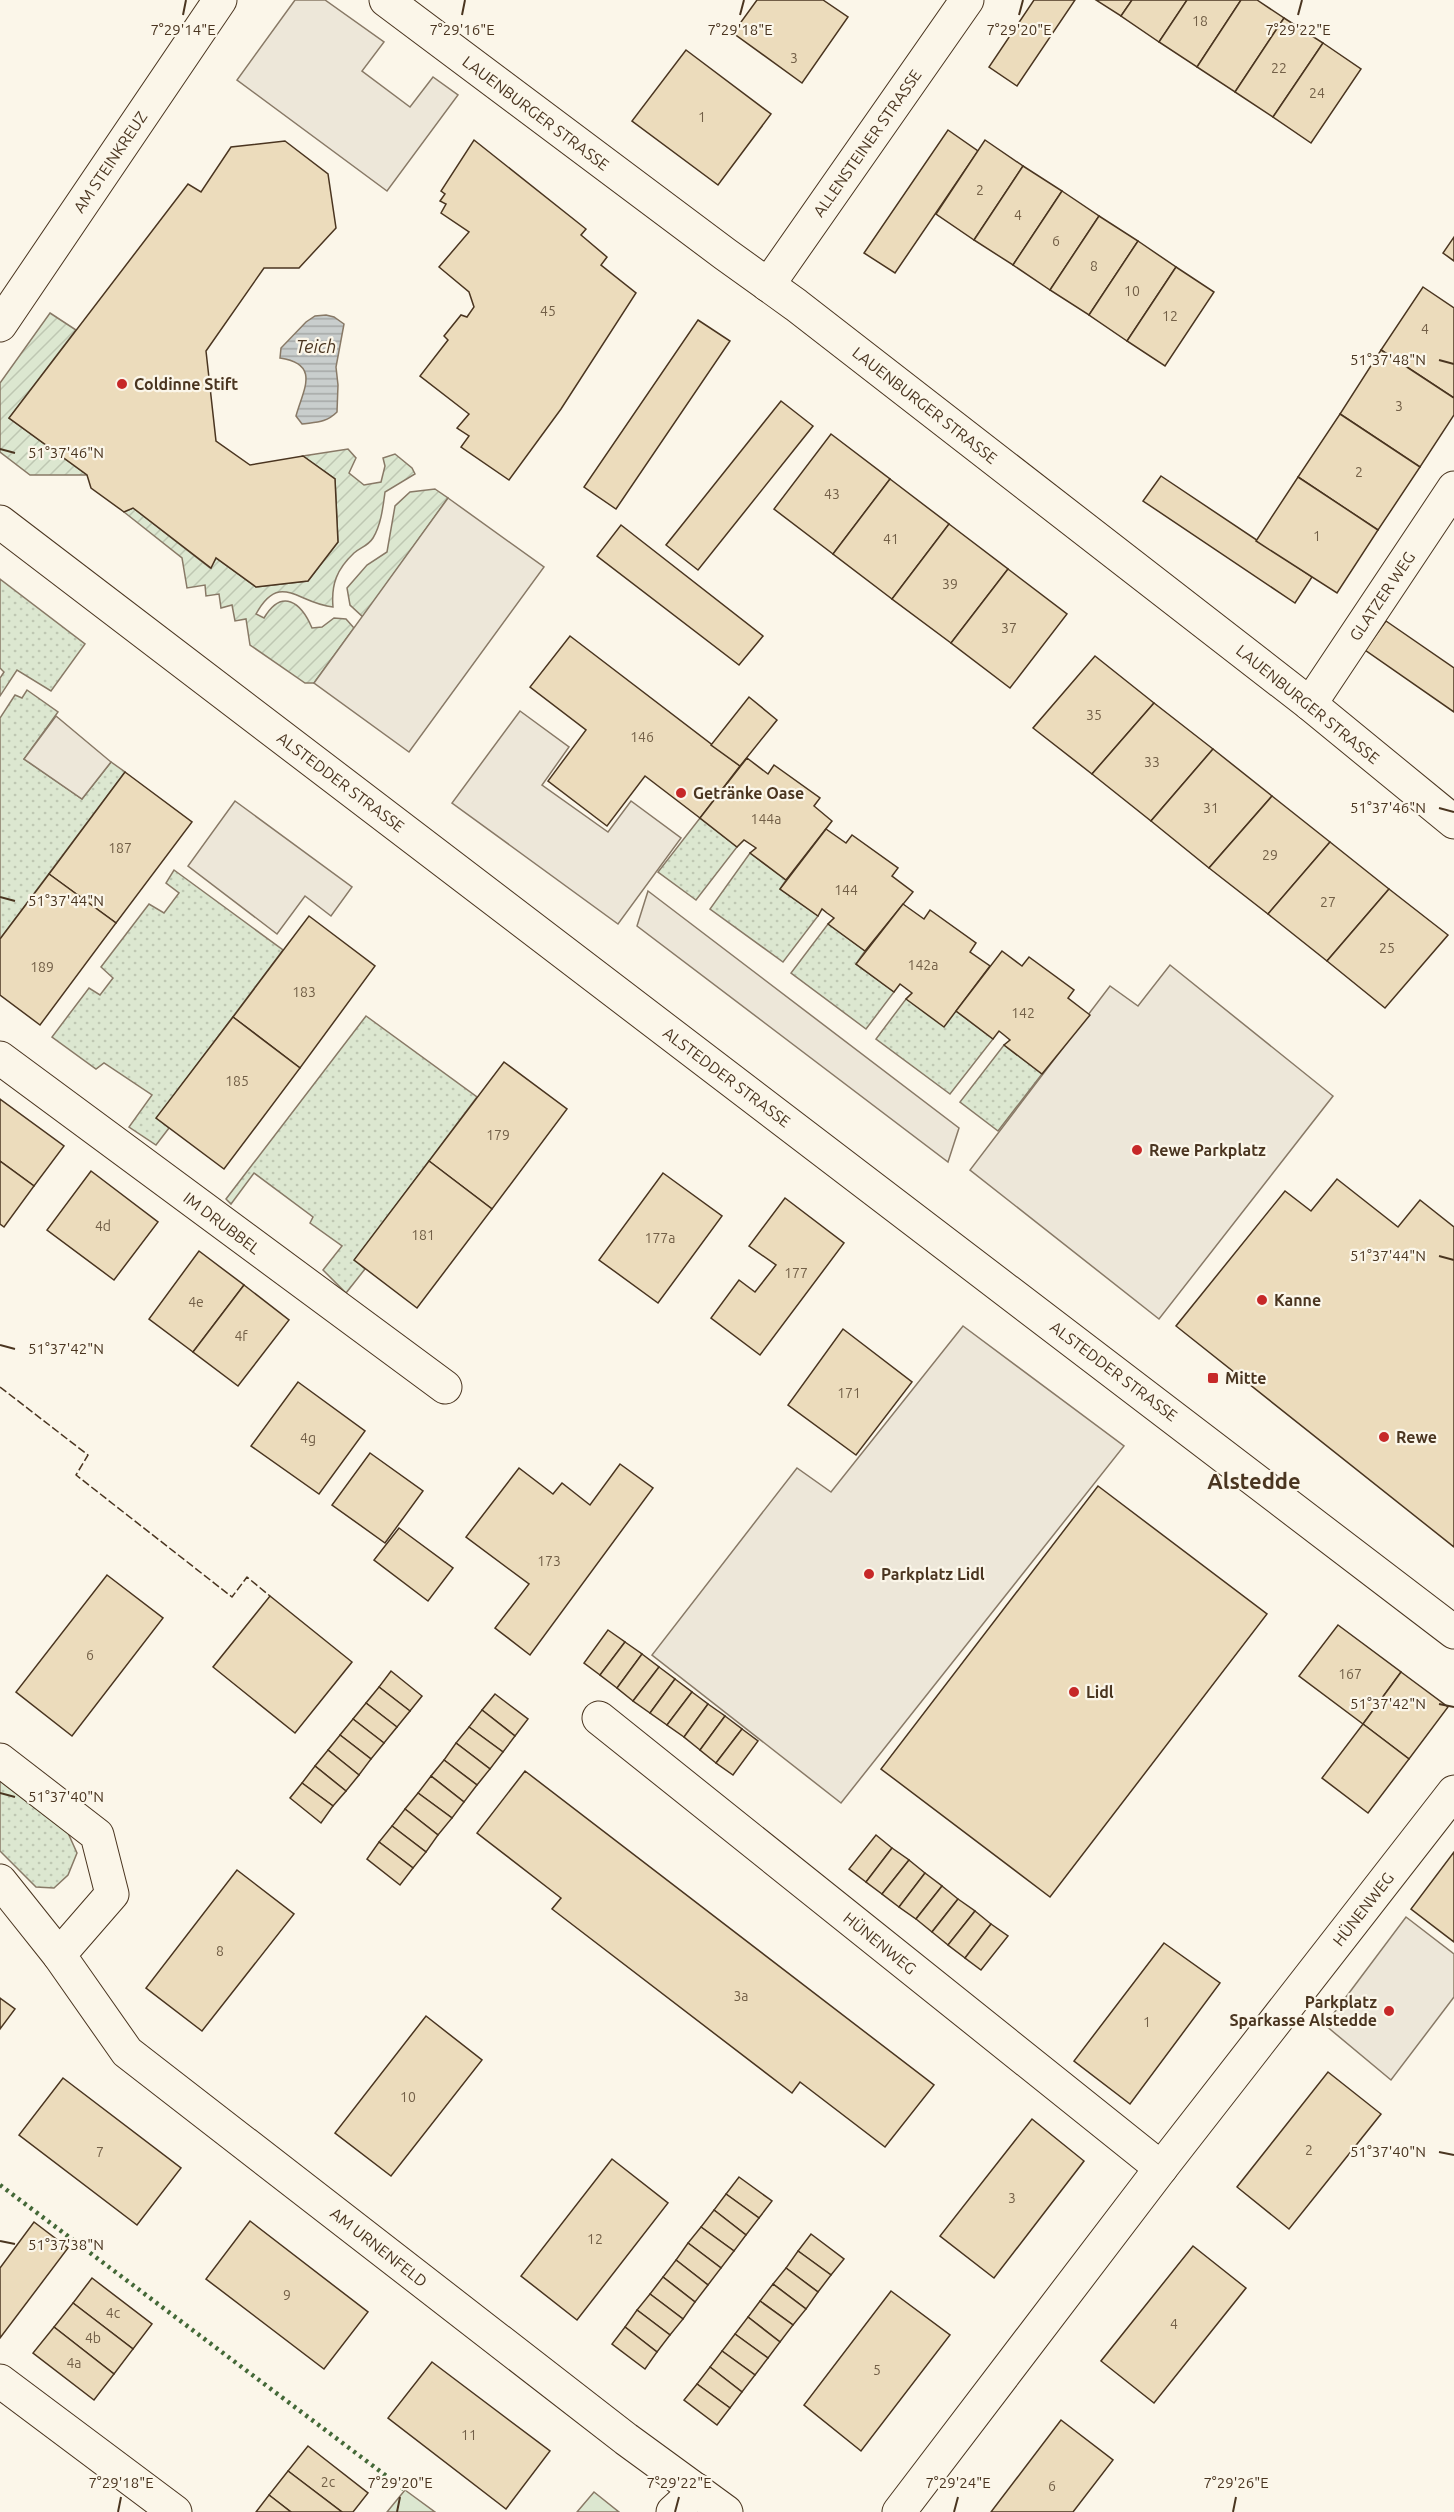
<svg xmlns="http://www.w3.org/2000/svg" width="1454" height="2512" font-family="Ubuntu,sans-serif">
<defs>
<pattern id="grass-dots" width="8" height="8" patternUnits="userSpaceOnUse" patternTransform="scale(1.5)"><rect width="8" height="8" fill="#dce7d0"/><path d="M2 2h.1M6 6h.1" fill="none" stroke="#bec7b2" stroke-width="1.8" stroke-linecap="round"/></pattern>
<pattern id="garden-furrows" width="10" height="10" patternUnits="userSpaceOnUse" patternTransform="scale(1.5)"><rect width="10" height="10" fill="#dce7d0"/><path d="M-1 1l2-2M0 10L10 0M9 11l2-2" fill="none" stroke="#bec7b2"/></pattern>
<pattern id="water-rules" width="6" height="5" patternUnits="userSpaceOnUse" patternTransform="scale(1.5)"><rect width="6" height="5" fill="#c9cecd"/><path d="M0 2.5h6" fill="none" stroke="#a5a8a6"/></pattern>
</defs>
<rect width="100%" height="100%" fill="#fbf6e9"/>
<g fill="url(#grass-dots)" stroke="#887966" stroke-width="1.5">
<polygon points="0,579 85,644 51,691 17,670 0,696 0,678 4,672 0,668"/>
<polygon points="27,690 58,712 24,759 82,799 111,762 125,772 0,939 0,718 15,695 22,698"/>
<polygon points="700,818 737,847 696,900 658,872"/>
<polygon points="750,853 786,880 780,889 818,916 783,962 710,909"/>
<polygon points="174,870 283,950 157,1118 169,1128 156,1145 129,1127 152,1095 104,1063 96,1069 52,1037 89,988 100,995 113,978 101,967 149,904 164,913 179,893 166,883"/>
<polygon points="828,924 865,951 856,964 894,992 866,1029 791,973"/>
<polygon points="906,999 956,1011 993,1039 950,1094 876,1039"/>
<polygon points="366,1016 477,1097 355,1260 365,1269 346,1293 323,1270 342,1246 310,1223 313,1217 254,1173 231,1204 226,1199"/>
<polygon points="1004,1045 1042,1074 998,1131 960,1102"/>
<polygon points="0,1781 68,1833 77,1853 68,1875 54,1888 36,1887 0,1851"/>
</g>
<g fill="#dce7d0" stroke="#887966" stroke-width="1.5">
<polygon points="405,2490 435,2512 387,2512"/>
<polygon points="594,2492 619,2512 577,2512"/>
</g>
<g fill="url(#garden-furrows)" stroke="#887966" stroke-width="1.5">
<polygon points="50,313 76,330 9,418 87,475 30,475 0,452 0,383"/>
<path d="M348,449L356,458L349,473L364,485L381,482L385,466L383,458L395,454L412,468L415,474L385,492C383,507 381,525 373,538C368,546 361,547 354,553C337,569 331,584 333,607C298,604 280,570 256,614L264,618C282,588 301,602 312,628L322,627L334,618L346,619L354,628L314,683H305L250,645L246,619L235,621L232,605L221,608L219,594L206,596L205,585L187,588L182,558L124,512L133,508L210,568L216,558L256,587L308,581L338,542L335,479L303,456Z"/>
<polygon points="435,489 448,498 363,617 350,605 347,588 367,565 387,552 395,506 410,492"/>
</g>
<g fill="#ede7d9" stroke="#887966" stroke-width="1.5">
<polygon points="295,0 325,0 384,42 362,71 410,107 433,77 458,95 387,191 237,80"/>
<polygon points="448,498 544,567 409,752 314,683"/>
<polygon points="520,711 569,747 542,785 608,832 631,801 681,838 618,924 452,803"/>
<polygon points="56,716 111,762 82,799 24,759"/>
<polygon points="235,801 352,887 331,916 305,896 277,934 188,866"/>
<polygon points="648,891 959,1128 948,1162 637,926"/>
<polygon points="1170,965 1333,1096 1159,1319 970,1170 1110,986 1138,1006"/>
<polygon points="963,1326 1124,1446 841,1803 652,1655 797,1468 831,1492"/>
<polygon points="1406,1917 1454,1954 1454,1997 1391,2080 1325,2025"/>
</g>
<path fill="url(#water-rules)" stroke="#887966" stroke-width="1.5" d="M326,315L334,317L344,324L336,367L338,385L337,412C326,423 316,422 302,424L296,416C303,390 321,364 280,358L281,348L306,322L315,316Z"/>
<g fill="#ecdcbc" stroke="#4a3520" stroke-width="1.5">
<polygon points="757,0 823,0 848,17 802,83 733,33"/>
<polygon points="1034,0 1075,0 1017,86 989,67"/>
<polygon points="1096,0 1132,0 1121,16"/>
<polygon points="1132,0 1187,0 1159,42 1121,16"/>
<polygon points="1187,0 1241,0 1197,67 1159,42"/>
<polygon points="1241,0 1257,0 1284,18 1235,92 1197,67"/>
<polygon points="1284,18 1323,43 1273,117 1235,92"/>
<polygon points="1323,43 1361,69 1311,143 1273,117"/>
<polygon points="686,50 771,114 718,185 632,121"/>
<polygon points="948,130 978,151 895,273 864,253"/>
<polygon points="474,140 586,229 581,235 607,257 601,265 636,293 561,409 509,480 461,447 469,436 457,428 469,414 420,376 448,340 444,336 461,315 467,317 474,307 469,292 439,267 469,232 441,213 446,204 440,201 445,194 441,191"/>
<polygon points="985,140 1023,166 974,240 936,214"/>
<polygon points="285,141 328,174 336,228 299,268 264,268 206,351 216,441 250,465 303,456 335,479 338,542 308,581 256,587 216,558 211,568 133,508 124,512 91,488 87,475 9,418 188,184 201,192 231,147"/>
<polygon points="1023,166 1062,191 1013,265 974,240"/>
<polygon points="1062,191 1099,216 1050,290 1013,265"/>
<polygon points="1099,216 1138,241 1089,315 1050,290"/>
<polygon points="1454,237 1454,261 1443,253"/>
<polygon points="1138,241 1176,267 1127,341 1089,315"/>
<polygon points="1176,267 1214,292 1165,366 1127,341"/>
<polygon points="1423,287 1454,308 1454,398 1381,350"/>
<polygon points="698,320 730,341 616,509 584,487"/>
<polygon points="1381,350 1454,398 1454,415 1420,467 1340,414"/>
<polygon points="781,401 813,426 698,570 666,545"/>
<polygon points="1340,414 1420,467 1378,530 1298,477"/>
<polygon points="831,434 890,479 833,554 774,509"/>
<polygon points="1161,476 1312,577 1295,603 1143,501"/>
<polygon points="1298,477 1378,530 1337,593 1256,541"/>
<polygon points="890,479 949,524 892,599 833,554"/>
<polygon points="949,524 1008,569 951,643 892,599"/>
<polygon points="621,525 763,636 739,665 597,556"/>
<polygon points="1008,569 1067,614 1010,688 951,643"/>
<polygon points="1386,621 1454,668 1454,712 1365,650"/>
<polygon points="570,636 740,766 700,818 645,776 607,826 548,781 586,730 530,687"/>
<polygon points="1095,656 1154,703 1092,774 1033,728"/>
<polygon points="749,697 777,720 740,766 711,745"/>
<polygon points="1154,703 1213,749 1151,821 1092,774"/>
<polygon points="1213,749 1272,796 1209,868 1151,821"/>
<polygon points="747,758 768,774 774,765 820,798 814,806 832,821 786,880 750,853 756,848 744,840 737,847 700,818"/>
<polygon points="125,772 192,822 116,923 49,874"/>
<polygon points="1272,796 1330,842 1268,914 1209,868"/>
<polygon points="826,829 846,843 852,835 898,868 892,876 913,892 865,951 828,924 834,918 827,913 822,909 818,916 780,889"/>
<polygon points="1330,842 1389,889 1327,961 1268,914"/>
<polygon points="49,874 116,923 40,1025 0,995 0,939"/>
<polygon points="1389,889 1448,935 1385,1008 1327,961"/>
<polygon points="903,904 924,919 930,910 976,943 970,952 990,966 944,1027 906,999 912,993 900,984 894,992 856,964"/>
<polygon points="309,916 375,966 300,1068 233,1017"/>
<polygon points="1002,951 1022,966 1029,957 1074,990 1068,998 1090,1015 1042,1074 1004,1045 1010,1040 1004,1035 999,1031 993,1039 956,1011"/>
<polygon points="233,1017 300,1068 224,1169 156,1118"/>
<polygon points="504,1062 567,1109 492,1209 429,1161"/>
<polygon points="0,1099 64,1146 34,1186 0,1161"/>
<polygon points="0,1161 34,1186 4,1227 0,1224"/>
<polygon points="429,1161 492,1209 417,1308 354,1260"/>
<polygon points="91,1171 158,1222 114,1280 47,1230"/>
<polygon points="663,1173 722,1216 658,1303 599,1260"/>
<polygon points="1337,1179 1398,1227 1420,1200 1454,1227 1454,1547 1176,1326 1285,1191 1311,1211"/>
<polygon points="785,1198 844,1243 760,1355 711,1318 739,1280 755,1292 776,1265 749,1246"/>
<polygon points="199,1251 244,1285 193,1352 149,1319"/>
<polygon points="244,1285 289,1320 238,1386 193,1352"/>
<polygon points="843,1329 912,1382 856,1455 788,1405"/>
<polygon points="298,1382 365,1431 319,1494 251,1446"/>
<polygon points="370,1453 423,1491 385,1543 332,1505"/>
<polygon points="620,1464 653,1488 530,1655 495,1628 529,1584 466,1537 519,1468 553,1494 562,1483 590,1505"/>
<polygon points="1098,1486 1267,1614 1050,1897 881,1769"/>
<polygon points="399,1528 453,1568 428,1601 374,1560"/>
<polygon points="107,1575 163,1618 72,1736 16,1692"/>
<polygon points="270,1596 352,1662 295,1733 213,1667"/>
<polygon points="1338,1625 1401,1672 1363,1724 1299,1676"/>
<polygon points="608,1630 625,1642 600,1675 584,1663"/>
<polygon points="625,1642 642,1654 617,1688 600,1675"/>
<polygon points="642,1654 659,1667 633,1701 617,1688"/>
<polygon points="659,1667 675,1679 650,1713 633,1701"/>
<polygon points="391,1671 422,1696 410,1711 379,1687"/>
<polygon points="1401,1672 1448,1707 1409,1759 1363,1724"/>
<polygon points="675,1679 692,1692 667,1725 650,1713"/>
<polygon points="379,1687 410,1711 397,1727 366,1703"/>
<polygon points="692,1692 708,1704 684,1737 667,1725"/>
<polygon points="495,1694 528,1719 515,1736 482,1710"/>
<polygon points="366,1703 397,1727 384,1743 353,1719"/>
<polygon points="708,1704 725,1716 700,1750 684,1737"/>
<polygon points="482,1710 515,1736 503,1752 469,1727"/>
<polygon points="725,1716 742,1729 716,1763 700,1750"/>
<polygon points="353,1719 384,1743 371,1759 340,1735"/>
<polygon points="1363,1724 1409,1759 1368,1813 1322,1778"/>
<polygon points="469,1727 503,1752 490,1769 456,1743"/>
<polygon points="742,1729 758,1741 733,1775 716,1763"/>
<polygon points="340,1735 371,1759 359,1775 328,1750"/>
<polygon points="456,1743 490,1769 477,1785 444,1760"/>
<polygon points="328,1750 359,1775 346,1791 315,1766"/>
<polygon points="444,1760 477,1785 464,1802 431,1776"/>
<polygon points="315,1766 346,1791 333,1806 302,1783"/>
<polygon points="525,1771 934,2085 885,2147 800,2082 792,2093 552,1909 561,1898 477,1833"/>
<polygon points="431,1776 464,1802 452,1818 418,1793"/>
<polygon points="302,1783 333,1806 321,1823 290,1798"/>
<polygon points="418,1793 452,1818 438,1835 405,1809"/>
<polygon points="405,1809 438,1835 426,1852 392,1826"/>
<polygon points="392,1826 426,1852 413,1868 379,1842"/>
<polygon points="876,1835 892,1848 866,1882 849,1869"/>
<polygon points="379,1842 413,1868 400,1885 367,1859"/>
<polygon points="892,1848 909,1860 882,1894 866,1882"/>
<polygon points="1454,1852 1454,1942 1411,1909"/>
<polygon points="909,1860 925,1873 899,1907 882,1894"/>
<polygon points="237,1870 294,1914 202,2031 146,1988"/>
<polygon points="925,1873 942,1886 916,1919 899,1907"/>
<polygon points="942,1886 958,1899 932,1932 916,1919"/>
<polygon points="958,1899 975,1911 948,1945 932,1932"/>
<polygon points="975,1911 991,1924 965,1958 948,1945"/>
<polygon points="991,1924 1008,1936 981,1970 965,1958"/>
<polygon points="1164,1943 1220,1983 1130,2104 1074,2061"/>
<polygon points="0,1998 15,2009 0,2029"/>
<polygon points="426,2016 482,2060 391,2176 335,2133"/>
<polygon points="1328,2072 1381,2114 1289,2229 1237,2187"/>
<polygon points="63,2078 181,2168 137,2225 19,2135"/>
<polygon points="1032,2119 1084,2161 994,2278 940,2236"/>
<polygon points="612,2159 668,2203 577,2320 521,2276"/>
<polygon points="739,2177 772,2201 759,2218 726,2194"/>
<polygon points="726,2194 759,2218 746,2235 714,2210"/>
<polygon points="714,2210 746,2235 734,2251 701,2227"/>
<polygon points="250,2221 368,2312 324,2369 206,2279"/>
<polygon points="34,2222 68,2248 0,2338 0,2268"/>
<polygon points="701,2227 734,2251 721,2268 688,2243"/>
<polygon points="811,2234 844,2259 831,2275 798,2251"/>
<polygon points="688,2243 721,2268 708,2285 676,2260"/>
<polygon points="1193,2246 1246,2288 1154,2403 1101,2361"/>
<polygon points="798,2251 831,2275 818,2292 786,2268"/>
<polygon points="676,2260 708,2285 695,2302 663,2277"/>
<polygon points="786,2268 818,2292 806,2309 773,2284"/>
<polygon points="663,2277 695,2302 683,2319 650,2294"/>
<polygon points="92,2278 152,2324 133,2349 73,2303"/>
<polygon points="773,2284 806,2309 793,2325 760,2301"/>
<polygon points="891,2291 950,2335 861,2451 804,2405"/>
<polygon points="650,2294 683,2319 670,2335 637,2310"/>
<polygon points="760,2301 793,2325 780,2342 748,2317"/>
<polygon points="73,2303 133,2349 114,2374 54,2327"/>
<polygon points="637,2310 670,2335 657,2352 625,2327"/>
<polygon points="748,2317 780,2342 768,2358 735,2334"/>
<polygon points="54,2327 114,2374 94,2400 33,2353"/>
<polygon points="625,2327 657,2352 645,2369 612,2344"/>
<polygon points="735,2334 768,2358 755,2375 722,2351"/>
<polygon points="722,2351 755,2375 742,2392 710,2367"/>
<polygon points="432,2362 550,2451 506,2509 388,2418"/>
<polygon points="710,2367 742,2392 730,2408 697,2384"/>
<polygon points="697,2384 730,2408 717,2425 684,2400"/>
<polygon points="1061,2420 1113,2460 1073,2512 991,2512"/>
<polygon points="308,2446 368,2493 353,2512 342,2512 288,2471"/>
<polygon points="288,2471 342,2512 291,2512 269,2495"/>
<polygon points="269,2495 291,2512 256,2512"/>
</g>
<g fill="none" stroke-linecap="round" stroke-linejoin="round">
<defs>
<g id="minor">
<polyline points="386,0 725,254 796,305 1310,704 1454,822"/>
<polyline points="768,285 967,0"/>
<polyline points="0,325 220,0"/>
<polyline points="1310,704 1454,488"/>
<polyline points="0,1058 445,1387"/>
<polyline points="599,1718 1161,2168"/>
<polyline points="0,1760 97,1835 112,1894 59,1955 127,2052 626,2439 726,2512"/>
<polyline points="0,1881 59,1955"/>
<polyline points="0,2381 175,2512"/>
<polyline points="673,2512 697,2490"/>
<polyline points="899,2512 1161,2168 1454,1792"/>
</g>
<polyline id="tertiary" points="0,522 1454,1632"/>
</defs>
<use href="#minor" stroke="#4a3520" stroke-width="35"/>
<use href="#tertiary" stroke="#4a3520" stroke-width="35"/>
<use href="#minor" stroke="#fbf6e9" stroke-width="33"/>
<use href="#tertiary" stroke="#fbf6e9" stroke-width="33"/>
<polyline stroke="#436837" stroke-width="4.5" stroke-dasharray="3 4.5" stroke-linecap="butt" points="0,2185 405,2490"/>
<polyline stroke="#4a3520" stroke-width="1.5" stroke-dasharray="8 3" stroke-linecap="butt" points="0,1387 88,1455 76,1475 232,1597 247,1577 270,1596"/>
</g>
<path fill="none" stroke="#4a3520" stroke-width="2" d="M183,15L186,0M462,15L465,0M740,15L744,0M1019,15L1023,0M1298,15L1302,0M1439,360L1454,364M0,449L15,453M1439,808L1454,812M0,897L15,901M1439,1256L1454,1260M0,1345L15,1349M1439,1704L1454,1707M0,1793L15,1797M1439,2152L1454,2155M0,2241L15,2244M118,2512L121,2497M397,2512L400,2497M675,2512L679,2497M954,2512L958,2497M1233,2512L1236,2497"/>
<g fill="#c62828" stroke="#fbf6e9" stroke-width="2">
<circle cx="122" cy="384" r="6"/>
<circle cx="681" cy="793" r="6"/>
<circle cx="1137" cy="1150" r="6"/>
<circle cx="1262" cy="1300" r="6"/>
<rect x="1207" y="1372" width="12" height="12" rx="3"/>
<circle cx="1384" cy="1437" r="6"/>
<circle cx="869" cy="1574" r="6"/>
<circle cx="1074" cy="1692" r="6"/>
<circle cx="1389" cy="2011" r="6"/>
</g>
<g text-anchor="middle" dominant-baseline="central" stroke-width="4.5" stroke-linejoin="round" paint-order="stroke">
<g font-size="14" fill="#725f47">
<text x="1200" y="21">18</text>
<text x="794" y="58">3</text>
<text x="1279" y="68">22</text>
<text x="1317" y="93">24</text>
<text x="702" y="117">1</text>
<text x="980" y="190">2</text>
<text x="1018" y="215">4</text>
<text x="1056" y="241">6</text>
<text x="1094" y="266">8</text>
<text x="1132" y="291">10</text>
<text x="548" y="311">45</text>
<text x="1170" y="316">12</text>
<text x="1425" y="329">4</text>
<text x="1399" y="406">3</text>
<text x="1359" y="472">2</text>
<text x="832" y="494">43</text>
<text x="1317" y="536">1</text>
<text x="891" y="539">41</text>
<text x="950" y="584">39</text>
<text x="1009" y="628">37</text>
<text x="1094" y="715">35</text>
<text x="642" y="737">146</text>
<text x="1152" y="762">33</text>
<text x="1211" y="808">31</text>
<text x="766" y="819">144a</text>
<text x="120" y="848">187</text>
<text x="1270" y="855">29</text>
<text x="846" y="890">144</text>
<text x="1328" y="902">27</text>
<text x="1387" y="948">25</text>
<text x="923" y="965">142a</text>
<text x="42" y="967">189</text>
<text x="304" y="992">183</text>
<text x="1023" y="1013">142</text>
<text x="237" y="1081">185</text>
<text x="498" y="1135">179</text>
<text x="103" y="1226">4d</text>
<text x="423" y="1235">181</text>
<text x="660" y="1238">177a</text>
<text x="796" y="1273">177</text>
<text x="196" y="1302">4e</text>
<text x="241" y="1336">4f</text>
<text x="849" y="1393">171</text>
<text x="308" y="1438">4g</text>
<text x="549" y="1561">173</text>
<text x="90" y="1655">6</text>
<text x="1350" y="1674">167</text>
<text x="220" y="1951">8</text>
<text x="741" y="1996">3a</text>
<text x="1147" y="2022">1</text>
<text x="408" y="2097">10</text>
<text x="1309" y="2150">2</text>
<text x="100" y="2152">7</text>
<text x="1012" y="2198">3</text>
<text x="595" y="2239">12</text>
<text x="287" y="2295">9</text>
<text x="113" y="2313">4c</text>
<text x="1174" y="2324">4</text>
<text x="93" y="2338">4b</text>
<text x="74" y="2363">4a</text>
<text x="877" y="2370">5</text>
<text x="469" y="2435">11</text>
<text x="328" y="2482">2c</text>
<text x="1052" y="2486">6</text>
</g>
<g font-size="16" fill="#4a3520" stroke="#fbf6e9">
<text transform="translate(536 113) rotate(37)">LAUENBURGER STRASSE</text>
<text transform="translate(867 143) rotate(-55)">ALLENSTEINER STRASSE</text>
<text transform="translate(110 162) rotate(-56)">AM STEINKREUZ</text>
<text transform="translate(925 405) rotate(38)">LAUENBURGER STRASSE</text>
<text transform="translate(1382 596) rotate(-56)">GLATZER WEG</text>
<text transform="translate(1308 704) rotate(39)">LAUENBURGER STRASSE</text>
<text transform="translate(341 782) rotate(37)">ALSTEDDER STRASSE</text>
<text transform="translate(727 1077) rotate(37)">ALSTEDDER STRASSE</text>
<text transform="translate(222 1223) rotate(37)">IM DRUBBEL</text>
<text transform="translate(1114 1371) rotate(37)">ALSTEDDER STRASSE</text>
<text transform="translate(1363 1909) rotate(-52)">HÜNENWEG</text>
<text transform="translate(880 1943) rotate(39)">HÜNENWEG</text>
<text transform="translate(379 2247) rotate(38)">AM URNENFELD</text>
</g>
<g font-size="16" font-weight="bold" fill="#4a3520" stroke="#fbf6e9" text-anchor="start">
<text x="134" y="384">Coldinne Stift</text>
<text x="693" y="793">Getränke Oase</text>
<text x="1149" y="1150">Rewe Parkplatz</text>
<text x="1274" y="1300">Kanne</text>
<text x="1225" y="1378">Mitte</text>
<text x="1396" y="1437">Rewe</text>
<text x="881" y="1574">Parkplatz Lidl</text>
<text x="1086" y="1692">Lidl</text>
<text x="1377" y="2002" text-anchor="end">Parkplatz<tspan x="1377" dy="18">Sparkasse Alstedde</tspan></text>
</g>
<g font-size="18" font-style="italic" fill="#4a3520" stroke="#fbf6e9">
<text x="316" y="346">Teich</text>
</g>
<g font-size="22" font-weight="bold" fill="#4a3520" stroke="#fbf6e9">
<text x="1254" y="1480">Alstedde</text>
</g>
</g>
<g font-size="15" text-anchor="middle" fill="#4a3520" stroke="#fbf6e9" stroke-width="4.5" stroke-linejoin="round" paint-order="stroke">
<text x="183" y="35">7°29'14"E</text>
<text x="462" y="35">7°29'16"E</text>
<text x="740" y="35">7°29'18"E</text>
<text x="1019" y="35">7°29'20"E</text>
<text x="1298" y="35">7°29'22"E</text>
<text x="1388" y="365">51°37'48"N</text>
<text x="66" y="458">51°37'46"N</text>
<text x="1388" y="813">51°37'46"N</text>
<text x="66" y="906">51°37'44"N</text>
<text x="1388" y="1261">51°37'44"N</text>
<text x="66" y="1354">51°37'42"N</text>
<text x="1388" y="1709">51°37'42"N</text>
<text x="66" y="1802">51°37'40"N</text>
<text x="1388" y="2157">51°37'40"N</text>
<text x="66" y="2250">51°37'38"N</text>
<text x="121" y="2488">7°29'18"E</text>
<text x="400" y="2488">7°29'20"E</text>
<text x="679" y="2488">7°29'22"E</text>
<text x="958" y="2488">7°29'24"E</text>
<text x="1236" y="2488">7°29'26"E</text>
</g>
</svg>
